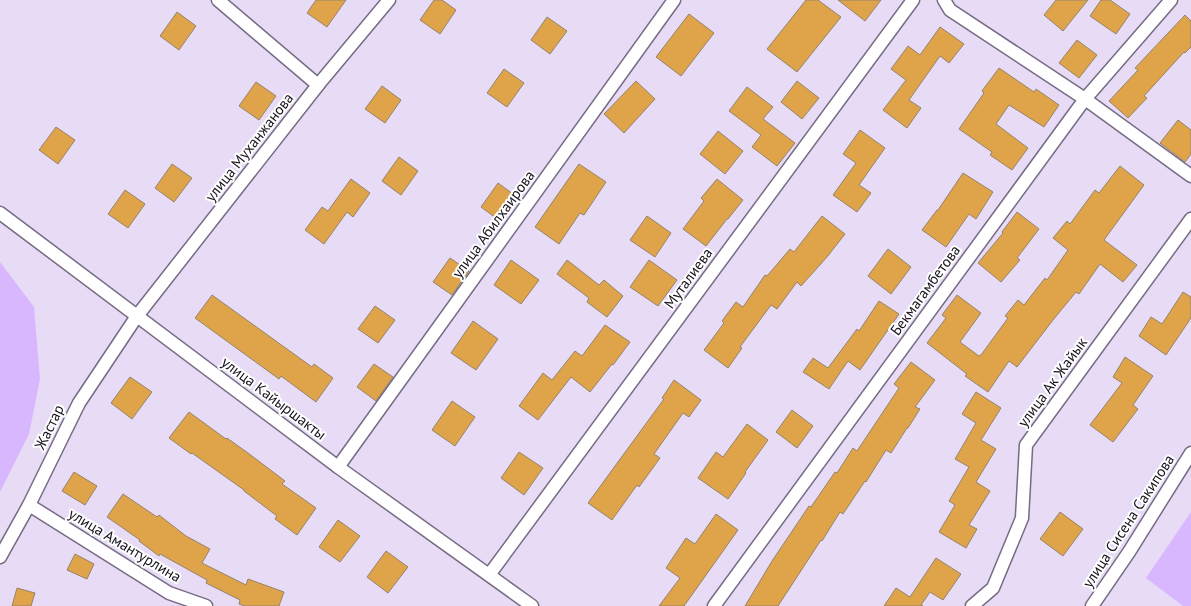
<svg xmlns="http://www.w3.org/2000/svg" width="1191" height="606" font-family="'PT Sans',sans-serif">
<rect width="100%" height="100%" fill="#e7dbf6"/>
<g fill="#d8b7ff">
<polygon points="0,262 34,307 40,379 29,434 0,492"/>
<polygon points="1191,512 1191,606 1183,606 1146,578"/>
</g>
<g fill="#dfa44a" stroke="#94836c">
<polygon points="316,0 346,0 327,27 307,13"/>
<polygon points="434,0 442,0 456,10 440,34 420,20"/>
<polygon points="806,0 818,0 841,17 797,72 767,49"/>
<polygon points="838,0 881,0 865,21"/>
<polygon points="1056,0 1088,0 1063,31 1044,15"/>
<polygon points="1101,0 1110,0 1130,14 1116,34 1090,16"/>
<polygon points="177,12 196,26 179,50 160,36"/>
<polygon points="689,14 714,33 681,76 656,57"/>
<polygon points="1185,15 1191,21 1191,47 1185,53 1184,52 1144,96 1147,98 1128,118 1109,101 1138,70 1135,68"/>
<polygon points="547,17 567,31 550,54 531,40"/>
<polygon points="940,27 964,44 949,63 940,56 909,100 921,108 907,128 883,110 906,80 891,69 908,46 920,55"/>
<polygon points="1077,40 1097,55 1079,78 1059,63"/>
<polygon points="999,68 1034,92 1036,89 1059,105 1044,127 1009,105 996,124 1028,148 1012,170 990,155 992,152 959,129 984,93 982,91"/>
<polygon points="504,69 524,83 507,107 487,93"/>
<polygon points="636,81 655,99 624,133 604,114"/>
<polygon points="797,81 819,98 802,119 781,102"/>
<polygon points="256,82 276,96 259,120 239,106"/>
<polygon points="382,86 401,100 385,123 365,109"/>
<polygon points="747,87 773,107 763,119 795,143 777,166 752,147 761,135 729,111"/>
<polygon points="1178,120 1191,130 1191,154 1185,162 1160,143"/>
<polygon points="56,127 75,140 58,164 39,150"/>
<polygon points="860,130 885,148 859,185 871,193 857,212 833,195 856,163 843,154"/>
<polygon points="718,131 743,151 725,174 700,154"/>
<polygon points="399,157 418,171 401,195 382,181"/>
<polygon points="172,164 192,178 174,202 155,188"/>
<polygon points="579,164 606,182 584,215 580,213 559,244 535,227"/>
<polygon points="1120,166 1144,185 1104,240 1137,265 1123,282 1100,264 1079,294 1076,292 1053,320 1017,367 1009,361 988,392 965,376 967,374 927,343 946,318 942,315 957,295 981,313 960,342 979,356 981,355 1008,318 1005,316 1018,300 1024,305 1045,278 1047,280 1068,250 1053,238 1067,221 1070,224 1095,190 1099,193"/>
<polygon points="963,173 993,192 976,219 969,214 946,247 922,230 937,210 938,210"/>
<polygon points="351,179 370,193 353,217 347,212 324,244 305,230 322,207 328,211"/>
<polygon points="717,179 743,200 728,219 727,219 706,246 683,229 704,201 701,198"/>
<polygon points="498,183 517,197 500,221 481,207"/>
<polygon points="125,190 145,204 128,228 108,214"/>
<polygon points="1017,212 1039,229 1017,258 1020,260 1001,282 978,263 1003,233 1002,232"/>
<polygon points="647,216 671,233 655,257 630,240"/>
<polygon points="822,216 845,234 827,257 801,286 797,282 777,309 771,305 740,347 742,348 728,368 704,350 724,323 722,321 736,302 743,307 765,275 767,276 790,249 794,252"/>
<polygon points="888,249 911,267 891,294 868,276"/>
<polygon points="450,258 469,271 452,295 433,282"/>
<polygon points="511,260 539,280 521,304 494,285"/>
<polygon points="567,260 599,285 604,280 623,296 607,317 587,302 589,298 557,274"/>
<polygon points="649,260 677,280 658,306 630,287"/>
<polygon points="1183,292 1191,297 1191,318 1166,355 1139,336 1151,317 1162,324"/>
<polygon points="212,295 312,367 314,364 333,378 316,402 281,376 279,379 195,318"/>
<polygon points="879,301 899,314 860,370 848,361 829,389 803,372 813,358 828,368 857,329 859,331"/>
<polygon points="375,306 395,320 378,343 358,329"/>
<polygon points="473,321 498,339 476,370 451,353"/>
<polygon points="605,325 630,342 613,365 612,364 590,392 571,377 538,420 519,406 543,373 552,380 575,351 582,356"/>
<polygon points="1125,357 1153,376 1133,405 1138,409 1113,442 1090,425 1122,383 1113,377"/>
<polygon points="911,362 935,380 915,407 920,409 908,428 907,428 891,453 886,450 866,482 865,481 843,514 840,512 822,541 821,540 778,606 745,606 772,561 809,506 811,507 835,472 837,473 853,448 857,451 899,388 894,384"/>
<polygon points="374,364 393,377 376,401 357,387"/>
<polygon points="130,377 152,392 132,419 111,403"/>
<polygon points="674,380 701,400 689,417 683,413 654,454 660,458 639,487 637,485 612,520 588,503 664,399 662,398"/>
<polygon points="976,392 1001,408 981,440 996,449 976,482 990,491 969,525 977,529 966,548 939,532 955,505 949,501 969,467 955,459 976,423 962,414"/>
<polygon points="452,401 475,417 455,446 432,430"/>
<polygon points="792,410 813,426 797,448 776,432"/>
<polygon points="189,412 226,439 227,438 248,453 285,481 282,484 316,508 297,535 275,519 277,516 244,491 244,490 192,453 191,454 169,438"/>
<polygon points="747,424 768,440 745,472 746,473 728,499 698,478 716,452 723,457"/>
<polygon points="519,452 543,468 524,495 501,478"/>
<polygon points="74,472 97,486 85,505 62,491"/>
<polygon points="123,494 157,517 159,515 186,536 210,549 202,563 246,585 248,579 284,592 279,606 245,606 239,604 240,600 206,583 207,580 160,554 159,556 139,541 140,540 107,517"/>
<polygon points="1060,512 1083,529 1063,556 1040,539"/>
<polygon points="716,514 738,530 684,606 659,606 680,578 666,568 686,538 695,544"/>
<polygon points="338,520 360,536 340,562 319,547"/>
<polygon points="386,551 408,567 388,593 367,577"/>
<polygon points="75,554 94,564 87,579 67,570"/>
<polygon points="936,558 961,574 943,600 930,592 921,605 923,606 884,606 896,588 910,597"/>
<polygon points="17,588 35,593 31,606 12,606"/>
</g>
<g fill="none" stroke-linecap="round" stroke-linejoin="round">
<defs>
<g id="minor">
<polyline points="218,0 318,85"/>
<polyline points="944,0 950,10 1085,99 1191,176"/>
<polyline points="0,213 338,467 532,606"/>
<polyline points="338,467 674,0"/>
<polyline points="29,505 169,593 206,606"/>
<polyline points="0,557 29,505 79,403 137,316 318,85 389,0"/>
<polyline points="489,575 913,0"/>
<polyline points="714,606 1085,99 1171,0"/>
<polyline points="972,606 993,588 1022,518 1026,445 1191,219"/>
<polyline points="1092,606 1129,552 1191,453"/>
</g>
</defs>
<use href="#minor" stroke="#766b83" stroke-width="15"/>
<use href="#minor" stroke="#fff" stroke-width="12"/>
</g>
<g text-anchor="middle" dominant-baseline="central" stroke-width="4" stroke-linejoin="round" paint-order="stroke">
<g font-size="15" fill="#17121c" stroke="#fff">
<text transform="translate(249 147) rotate(-52)">улица Муханжанова</text>
<text transform="translate(493 224) rotate(-54)">улица Абилхаирова</text>
<text transform="translate(688 278) rotate(-54)">Муталиева</text>
<text transform="translate(925 290) rotate(-54)">Бекмагамбетова</text>
<text transform="translate(1052 382) rotate(-54)">улица Ак Жайык</text>
<text transform="translate(274 398) rotate(37)">улица Кайыршакты</text>
<text transform="translate(49 427) rotate(-64)">Жастар</text>
<text transform="translate(1128 521) rotate(-57)">улица Сисена Сакипова</text>
<text transform="translate(125 545) rotate(31)">улица Амантурлина</text>
</g>
</g>
</svg>
